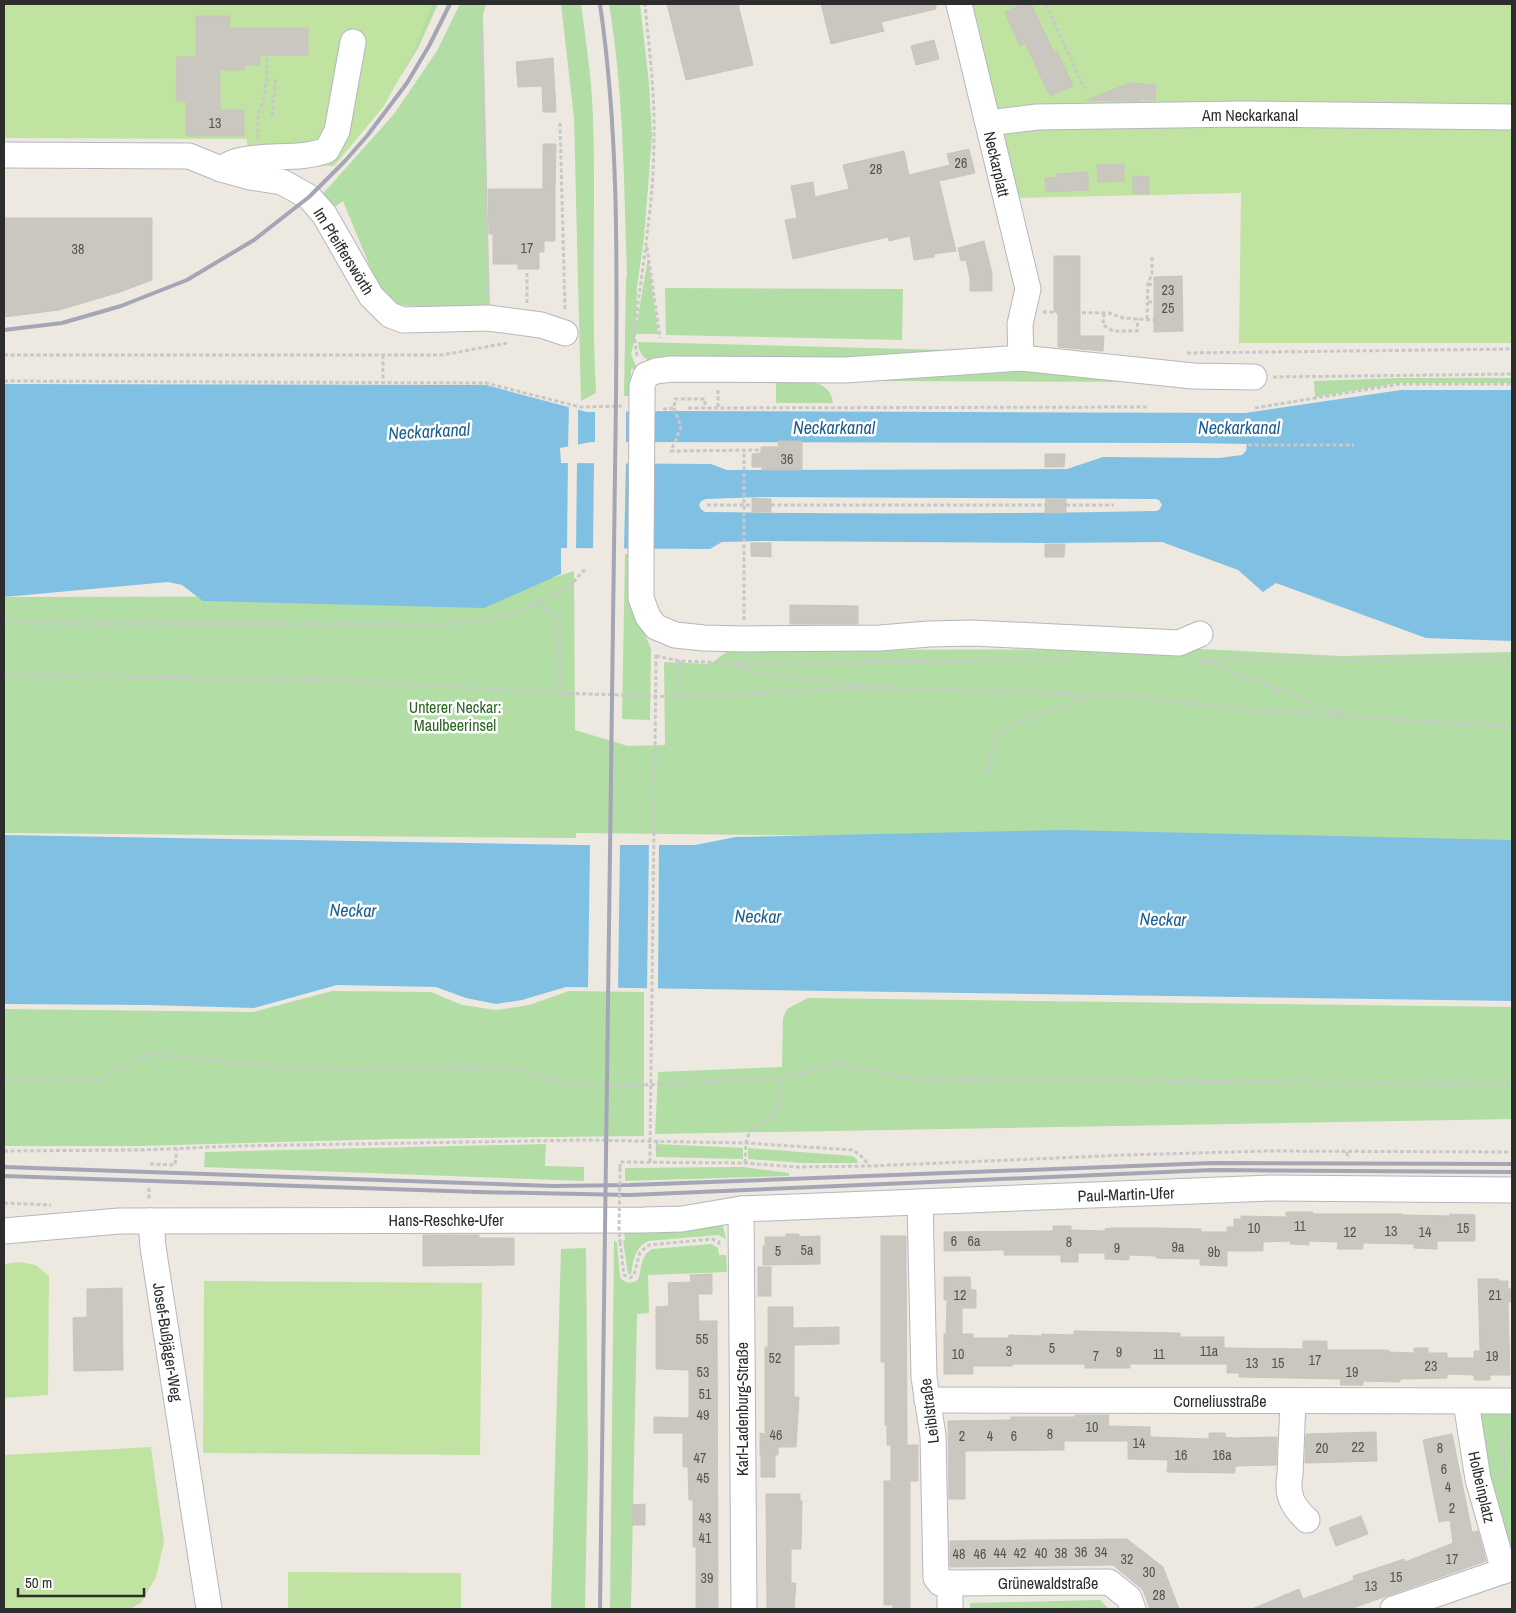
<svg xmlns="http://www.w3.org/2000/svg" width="1516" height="1613" font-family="'Archivo Narrow',sans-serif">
<rect width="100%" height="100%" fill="#ede9e1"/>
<g fill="#b2dda4">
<polygon points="429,4 438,4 418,48 383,105"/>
<polygon points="460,4 486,4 483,15 490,310 393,305 382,296 343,201 329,211 320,197 394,114 437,51"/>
<path d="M561,4H581C586,42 592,80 593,118C596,209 591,301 596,393L581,401L574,118Z"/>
<path d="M609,4H640L649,83L652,136L644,238L637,287L636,328L648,258L658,334H636L631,354L637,369H631V396H624L626,279L627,276C624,186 624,94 609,4Z"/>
<polygon points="665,288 903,289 902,340 666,335"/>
<path d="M638,342L989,351L988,353L655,365C644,358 639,355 638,342Z"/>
<polygon points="997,366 1188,382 871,381 855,378"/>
<polygon points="1399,378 1512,378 1512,383 1398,383 1315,397 1314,381"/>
<path d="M776,382C796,382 830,375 833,403H776Z"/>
<polygon points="625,554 630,554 631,599 651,649 650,720 622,719"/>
<polygon points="574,571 575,730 628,746 665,745 664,662 710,664 729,650 1200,649 1342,656 1512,652 1512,846 1057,838 576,833 576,838 4,833 4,597 495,596"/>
<polygon points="332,991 431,992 462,1005 496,1010 529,1005 569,991 644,992 644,1136 389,1139 140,1146 4,1146 4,1009 253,1012"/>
<polygon points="808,998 1512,1007 1512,1119 655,1134 658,1072 782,1067 783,1018 787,1009"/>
<polygon points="546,1144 545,1166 584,1167 584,1181 204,1167 205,1152"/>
<polygon points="656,1144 743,1148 743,1159 656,1157"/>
<polygon points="748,1148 852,1156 857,1159 858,1163 803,1163 748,1159"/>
<polygon points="743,1167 789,1173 789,1176 625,1181 625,1168"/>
<path d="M723,1226L726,1239L718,1235L648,1241C634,1249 634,1259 631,1274H628L623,1241L625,1240L624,1230Z"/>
<path d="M614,1240L617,1243L620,1277C624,1284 631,1284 638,1280C642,1268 640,1256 652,1249L711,1244L718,1248L719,1255H726L727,1272L648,1275L649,1313L637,1314L631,1609H610Z"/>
<polygon points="586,1248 588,1458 585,1609 551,1609 561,1249"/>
<polygon points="1480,1413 1512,1413 1512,1553 1508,1554 1485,1480"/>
<polygon points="1100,1600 1109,1609 970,1609 970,1603"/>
</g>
<g fill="#c1e3a1">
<polygon points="4,4 432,4 416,47 384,106 334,166 248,167 247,139 4,138"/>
<polygon points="967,4 1512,4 1512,343 1239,343 1241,193 1017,198"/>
<polygon points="20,1262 36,1265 49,1276 48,1395 4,1398 4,1264"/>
<polygon points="204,1281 482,1283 480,1455 203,1453"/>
<polygon points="151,1447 164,1542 156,1577 141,1603 130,1609 4,1609 4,1455"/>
<polygon points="288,1572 461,1573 461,1609 288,1609"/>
</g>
<g fill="#80c0e3" fill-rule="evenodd">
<path d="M4,384L486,385L587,412L674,411L1245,413L1401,390H1512V641L1426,638L1276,583L1263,592L1238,570L1162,542L1049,543L761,541L722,542L710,549L561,548V574L484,608L203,601L182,585L168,582L4,597ZM591,442L1194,443L1247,444L1246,451L1242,455L1219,458L1103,457L1067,469L727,470L711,464L561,463L560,448ZM761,497L1156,499L1159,500L1162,505L1159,510L1156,511C1006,514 856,514 705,512L701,509L699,505L701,501L706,499Z"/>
<polygon points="1065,830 1512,840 1512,1001 566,987 522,1000 496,1004 466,998 436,987 337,985 254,1008 148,1005 4,1004 4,835 578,845 695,845 736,837"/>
</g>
<g fill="#ede9e1">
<polygon points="569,405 578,407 578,447 568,449"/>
<polygon points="626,409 626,445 595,445 595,410"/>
<polygon points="568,460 577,461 576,550 567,550"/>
<polygon points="594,461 626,461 624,551 593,550"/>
<polygon points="590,842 620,842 618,990 588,990"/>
<polygon points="649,842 659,842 658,991 647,991"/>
</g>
<g fill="#c9c7bf" stroke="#c8c5bb">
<polygon points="667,4 738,4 753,65 686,80"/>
<polygon points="821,4 936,4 936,9 881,22 884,31 831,44"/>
<polygon points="1023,4 1031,4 1054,53 1057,51 1073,86 1050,96 1025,43 1020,46 1005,12"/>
<polygon points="196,16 230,16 229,28 308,28 308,55 260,55 260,65 244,65 244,70 220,70 220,110 244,110 244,136 186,136 186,101 176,101 177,57 196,57"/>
<polygon points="934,40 939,59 916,65 911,46"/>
<polygon points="553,58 556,112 543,112 542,86 518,87 516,62"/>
<polygon points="1130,83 1156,85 1155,100 1140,99 1139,101 1121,101 1087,100"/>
<polygon points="543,144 556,144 555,189 543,189"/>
<polygon points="969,149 975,173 939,181 956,251 934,254 934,257 914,260 910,236 889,241 888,237 793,259 785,220 797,218 791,186 813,182 815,197 849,189 843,165 904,151 909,175 950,165 947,154"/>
<polygon points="1124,164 1124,181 1098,182 1097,165"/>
<polygon points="1088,172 1088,190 1046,192 1045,178 1057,177 1057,174"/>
<polygon points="1133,176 1149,177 1149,194 1133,194"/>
<polygon points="488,189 555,189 555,241 544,241 544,252 539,252 539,269 518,269 518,264 493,264 493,234 489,234"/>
<polygon points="4,218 152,218 152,280 120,292 59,310 4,317"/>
<polygon points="984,241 992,273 992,291 970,291 970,278 966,260 961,261 958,248"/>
<polygon points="1054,256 1080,256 1080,336 1104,336 1103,351 1058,347 1058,312 1054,312"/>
<polygon points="1182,276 1183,331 1154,332 1154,277"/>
<polygon points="778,441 802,441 802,470 762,470 762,467 752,467 752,454 761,453 761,447 779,447"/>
<polygon points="1045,454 1065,454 1064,467 1045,467"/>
<polygon points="752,498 771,499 771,512 752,512"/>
<polygon points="1046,499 1066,499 1066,513 1045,513"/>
<polygon points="751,543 771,543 771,557 751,556"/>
<polygon points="1045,544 1065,544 1064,557 1045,557"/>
<polygon points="790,605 858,606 858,624 790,624"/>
<polygon points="1286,1212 1313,1212 1313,1214 1402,1214 1402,1215 1450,1216 1450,1214 1475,1215 1475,1241 1437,1241 1437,1249 1414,1248 1414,1244 1363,1243 1363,1249 1337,1249 1338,1242 1309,1241 1309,1245 1290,1244 1290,1241 1263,1242 1263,1251 1227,1251 1227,1266 1200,1265 1200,1259 1156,1258 1156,1256 1129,1255 1129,1260 1105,1259 1105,1253 1078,1253 1078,1262 1061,1262 1061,1255 1004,1255 1004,1250 944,1251 944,1232 1053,1231 1053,1226 1071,1226 1071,1230 1105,1231 1105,1229 1112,1228 1155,1228 1201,1229 1201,1232 1227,1232 1227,1227 1234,1227 1234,1219 1241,1219 1241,1216 1286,1217"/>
<polygon points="786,1234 799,1234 799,1237 820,1236 820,1264 763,1265 763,1246 765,1246 765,1237 786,1237"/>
<polygon points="423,1235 479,1235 479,1238 514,1238 514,1265 423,1266"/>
<polygon points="881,1236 906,1236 907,1445 918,1445 918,1481 910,1481 910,1609 893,1609 893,1605 884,1605 884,1481 891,1481 891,1445 887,1445 887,1425 885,1425 885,1362 881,1362"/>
<rect x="758" y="1267" width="13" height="29"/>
<polygon points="712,1274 712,1294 698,1294 699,1321 717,1321 718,1609 696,1609 696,1547 693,1547 693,1500 689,1500 688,1467 683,1467 683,1433 654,1433 654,1417 689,1418 689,1370 656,1369 656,1307 669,1306 668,1283 691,1282 690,1275"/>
<polygon points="944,1277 970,1277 971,1290 976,1290 976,1308 962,1308 962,1334 973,1334 973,1338 1009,1338 1009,1335 1042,1336 1042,1334 1074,1335 1074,1331 1180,1333 1180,1337 1224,1337 1224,1348 1303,1349 1303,1341 1327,1341 1327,1350 1389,1350 1389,1352 1414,1353 1414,1348 1428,1348 1428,1353 1447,1353 1447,1358 1474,1358 1474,1351 1480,1351 1478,1279 1499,1279 1499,1281 1508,1281 1508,1289 1511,1289 1511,1302 1508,1302 1510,1375 1490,1375 1490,1380 1474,1380 1474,1375 1447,1374 1447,1378 1400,1379 1400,1382 1363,1381 1363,1385 1340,1385 1341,1379 1239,1377 1239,1373 1227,1373 1227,1364 1130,1364 1130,1368 1085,1368 1085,1364 1012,1364 1012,1366 973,1366 973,1374 944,1374 944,1334 946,1334 947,1300 944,1300"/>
<polygon points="122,1288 123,1370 74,1371 73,1318 87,1317 87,1289"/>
<polygon points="768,1307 793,1307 793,1328 839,1327 839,1344 794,1345 794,1397 799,1397 796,1447 778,1447 778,1455 775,1455 775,1477 761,1477 761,1455 760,1455 760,1433 765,1434 765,1347 768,1347"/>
<polygon points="1075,1415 1109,1415 1108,1426 1150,1427 1150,1437 1209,1439 1209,1433 1225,1433 1225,1437 1236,1438 1277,1437 1276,1465 1235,1466 1235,1473 1167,1472 1168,1460 1128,1459 1128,1441 1064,1441 1064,1450 965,1451 965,1499 949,1499 948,1421 1011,1420 1011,1417 1075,1417"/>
<polygon points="1376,1432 1377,1461 1305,1463 1306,1434"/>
<polygon points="1452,1434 1472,1532 1478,1531 1486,1561 1350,1609 1252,1609 1299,1589 1303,1599 1354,1580 1353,1576 1404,1559 1405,1562 1453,1543 1450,1520 1439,1522 1423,1440"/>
<polygon points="766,1494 800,1494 800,1501 802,1501 801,1549 791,1549 791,1583 796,1583 794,1609 767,1609"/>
<polygon points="645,1504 645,1525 632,1525 632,1505"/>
<polygon points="1361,1516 1368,1534 1336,1546 1329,1528"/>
<polygon points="1127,1539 1163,1567 1179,1609 1150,1609 1143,1590 1113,1565 950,1567 950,1541"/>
</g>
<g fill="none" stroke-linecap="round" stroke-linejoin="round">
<defs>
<g id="minor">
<polyline points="959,4 1028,289 1020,324 1021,358"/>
<polyline points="988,123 1037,117 1243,114 1512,117"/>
<polyline points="4,155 189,156 221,169 250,177 282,182 309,197 324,214 371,296 390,315 403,320 488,318 541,325 565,333"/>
<path d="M221,169C226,166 232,162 238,161C267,153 299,161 327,150L337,131L353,42"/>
<polyline points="642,399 642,386 646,375 656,371 671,369 845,370 1021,358 1193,376 1254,377"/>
<polyline points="641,559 641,598 648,617 656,627 675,635 704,638 744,639 880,638 929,634 973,633 1179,643 1200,634"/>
<polyline points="920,1202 924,1377 933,1436 936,1578 940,1583 950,1583 950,1609"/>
<polyline points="741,1209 744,1609"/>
<polyline points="151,1221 153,1247 209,1609"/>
<polyline points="4,1231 119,1221 644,1220 682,1219 741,1209 1271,1188 1512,1190"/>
<polyline points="927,1400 1512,1401"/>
<path d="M1293,1401L1290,1475C1286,1495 1293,1507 1307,1520"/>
<polyline points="1466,1402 1478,1479 1504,1571"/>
<polyline points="950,1583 1109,1582 1129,1598 1133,1609"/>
<polyline points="1393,1609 1512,1568"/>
</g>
</defs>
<use href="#minor" stroke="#b5b6bf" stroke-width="27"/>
<g stroke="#c8c8c8" stroke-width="3" stroke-dasharray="4 2.5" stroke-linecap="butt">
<polyline points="1046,4 1084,88"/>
<polyline points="481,26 488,298"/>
<polyline points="272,116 276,77"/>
<polyline points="560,123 565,311"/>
<polyline points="258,139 258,116 264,97 267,76 267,55"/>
<polyline points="647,247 660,338"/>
<polyline points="527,273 527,305"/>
<polyline points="1148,284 1154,285"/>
<polyline points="1148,302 1154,302"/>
<polyline points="1043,312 1109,313 1123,318 1154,320"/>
<polyline points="1104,313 1103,325 1113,331 1137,331 1138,319"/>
<polyline points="1147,319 1148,284 1152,273 1152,256"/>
<polyline points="1187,353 1512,349"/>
<polyline points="4,355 442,355 507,343"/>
<polyline points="383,355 383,382"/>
<path d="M637,356L634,334C642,269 654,203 654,137C655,93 649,48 645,4"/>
<polyline points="1273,377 1512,374"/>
<polyline points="4,381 486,383 580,407 622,406"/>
<polyline points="718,407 718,390"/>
<polyline points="674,408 681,427 671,451 761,450"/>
<polyline points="688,408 1149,407"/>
<polyline points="1255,408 1400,384 1512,384"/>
<polyline points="663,409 674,408 675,399 705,399 705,407"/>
<polyline points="1248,445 1354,445"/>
<polyline points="707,505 752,505"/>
<polyline points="771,505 1045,505"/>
<polyline points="1066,505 1114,505"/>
<polyline points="538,603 559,619 560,693"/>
<polyline points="744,620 744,450"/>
<polyline points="4,623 450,624 506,616 538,603 570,586 583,571 588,571"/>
<polyline points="656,655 656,666"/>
<polyline points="656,656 680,661 732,663 1067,660"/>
<polyline points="1193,660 1512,660"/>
<polyline points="680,661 681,697"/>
<polyline points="1203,661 1345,715"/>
<polyline points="735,665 756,673 864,686"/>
<polyline points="4,675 338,680 560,693 681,697 873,687"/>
<polyline points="872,687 1130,696 1247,710 1483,725 1512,726"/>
<polyline points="987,772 997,736 1000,731 1091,696"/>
<polyline points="4,1080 96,1081 151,1054 292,1068 358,1069 510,1067 558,1083 624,1086 783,1078 839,1064 912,1079 1512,1084"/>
<polyline points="4,1151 141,1150 236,1146 585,1140 746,1143 853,1150 861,1156 869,1165"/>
<polyline points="657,1151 657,1140"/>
<polyline points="1347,1152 1347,1157 1349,1158"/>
<polyline points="650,1162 650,1148"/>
<polyline points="745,1163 746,1143 750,1130 772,1118 779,1105 783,1078"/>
<polyline points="150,1164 175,1165 177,1149"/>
<polyline points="620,1168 620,1162 745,1163 797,1167 870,1166 1126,1155 1268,1151 1512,1152"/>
<polyline points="149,1188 149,1201"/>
<polyline points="4,1203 51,1205"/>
<polyline points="620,1242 624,1275 630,1278 634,1275 640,1252 649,1245 712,1239 719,1242 719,1245"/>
<polyline points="1498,1474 1507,1471 1501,1445 1507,1435 1512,1433"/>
</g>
<use href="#minor" stroke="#fff" stroke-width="25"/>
<g stroke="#a4a5b5" stroke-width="4">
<path d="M600,4C619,134 617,265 616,397L600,1609"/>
<polyline points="4,330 62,323 121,306 187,280 254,240 309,197 345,161 367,136 407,83 429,46 450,4"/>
<polyline points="4,1167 553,1186 630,1185 1212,1163 1512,1164"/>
<polyline points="4,1176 478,1192 630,1195 1212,1170 1512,1172"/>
</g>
<defs>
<polyline id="minor-bridge" points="641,559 642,399"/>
</defs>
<use href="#minor-bridge" stroke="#b5b6bf" stroke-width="27" stroke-linecap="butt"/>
<g stroke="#c8c8c8" stroke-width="3" stroke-dasharray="4 2.5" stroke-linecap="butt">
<polyline points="650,1148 656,666"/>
<polyline points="620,1168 619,1231 620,1242"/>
</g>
<use href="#minor-bridge" stroke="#fff" stroke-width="25"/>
</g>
<g text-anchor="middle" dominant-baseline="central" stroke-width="5" stroke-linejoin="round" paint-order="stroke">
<g font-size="14" fill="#545452">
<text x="215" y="123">13</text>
<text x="961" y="163">26</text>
<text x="876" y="169">28</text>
<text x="527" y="248">17</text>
<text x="78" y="249">38</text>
<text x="1168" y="290">23</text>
<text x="1168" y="308">25</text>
<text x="787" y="459">36</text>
<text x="1300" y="1226">11</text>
<text x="1254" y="1228">10</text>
<text x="1463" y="1228">15</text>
<text x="1391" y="1231">13</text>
<text x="1350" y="1232">12</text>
<text x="1425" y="1232">14</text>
<text x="954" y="1241">6</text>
<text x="974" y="1241">6a</text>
<text x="1069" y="1242">8</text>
<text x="1178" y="1247">9a</text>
<text x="1117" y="1248">9</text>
<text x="807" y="1250">5a</text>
<text x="778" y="1251">5</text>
<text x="1214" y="1252">9b</text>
<text x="960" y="1295">12</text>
<text x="1495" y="1295">21</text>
<text x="702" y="1339">55</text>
<text x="1052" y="1348">5</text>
<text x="1009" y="1351">3</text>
<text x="1209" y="1351">11a</text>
<text x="1119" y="1352">9</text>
<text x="958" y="1354">10</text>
<text x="1159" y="1354">11</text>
<text x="1096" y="1356">7</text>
<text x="1492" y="1356">19</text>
<text x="775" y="1358">52</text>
<text x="1315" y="1360">17</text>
<text x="1252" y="1363">13</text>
<text x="1278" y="1363">15</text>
<text x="1431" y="1366">23</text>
<text x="703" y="1372">53</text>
<text x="1352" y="1372">19</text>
<text x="705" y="1394">51</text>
<text x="703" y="1415">49</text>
<text x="1092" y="1427">10</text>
<text x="1050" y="1434">8</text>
<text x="776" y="1435">46</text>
<text x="962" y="1436">2</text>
<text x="990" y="1436">4</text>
<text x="1014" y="1436">6</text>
<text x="1139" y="1443">14</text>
<text x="1358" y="1447">22</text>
<text x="1322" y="1448">20</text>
<text x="1440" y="1448">8</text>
<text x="1181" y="1455">16</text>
<text x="1222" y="1455">16a</text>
<text x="700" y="1458">47</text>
<text x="1444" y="1469">6</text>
<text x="703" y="1478">45</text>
<text x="1448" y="1487">4</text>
<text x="1452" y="1508">2</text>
<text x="705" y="1518">43</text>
<text x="705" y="1538">41</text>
<text x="1081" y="1552">36</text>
<text x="1101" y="1552">34</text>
<text x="1000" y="1553">44</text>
<text x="1020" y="1553">42</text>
<text x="1041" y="1553">40</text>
<text x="1061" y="1553">38</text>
<text x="959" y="1554">48</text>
<text x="980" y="1554">46</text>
<text x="1127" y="1559">32</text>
<text x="1452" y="1559">17</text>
<text x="1149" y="1572">30</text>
<text x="1396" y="1577">15</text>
<text x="707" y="1578">39</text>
<text x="1371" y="1586">13</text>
<text x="1159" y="1595">28</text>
</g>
<g font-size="16" fill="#2d2d2d" stroke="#fff">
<text x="1250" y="115">Am Neckarkanal</text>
<text transform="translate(997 164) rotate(77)">Neckarplatt</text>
<text transform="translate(344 251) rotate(58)">Im Pfeifferswörth</text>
<text transform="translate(1126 1194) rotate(-2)">Paul-Martin-Ufer</text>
<text x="446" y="1220">Hans-Reschke-Ufer</text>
<text transform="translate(168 1342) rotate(81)">Josef-Bußjäger-Weg</text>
<text x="1220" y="1401">Corneliusstraße</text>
<text transform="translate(742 1409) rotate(-90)">Karl-Ladenburg-Straße</text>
<text transform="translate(929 1411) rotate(-97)">Leiblstraße</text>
<text transform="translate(1482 1487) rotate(77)">Holbeinplatz</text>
<text x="1048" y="1583">Grünewaldstraße</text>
</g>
<g font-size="16" fill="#2b6423" stroke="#fff">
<text x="455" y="707">Unterer Neckar:<tspan x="455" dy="18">Maulbeerinsel</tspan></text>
</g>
<g font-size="18" font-style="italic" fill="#1c5f92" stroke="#fff">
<text x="834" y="427">Neckarkanal</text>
<text x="1239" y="427">Neckarkanal</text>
<text transform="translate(429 431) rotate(-3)">Neckarkanal</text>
<text transform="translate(353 910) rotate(1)">Neckar</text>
<text transform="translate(758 916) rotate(1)">Neckar</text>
<text transform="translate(1163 919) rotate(1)">Neckar</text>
</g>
</g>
<rect width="1516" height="1613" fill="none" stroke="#2d2d2d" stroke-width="10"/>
<path d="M18 1588v8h126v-8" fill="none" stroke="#2d2d2d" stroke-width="2.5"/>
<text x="25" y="1588" font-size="15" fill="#2d2d2d" stroke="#ffffff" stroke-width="4" paint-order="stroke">50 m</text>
</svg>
